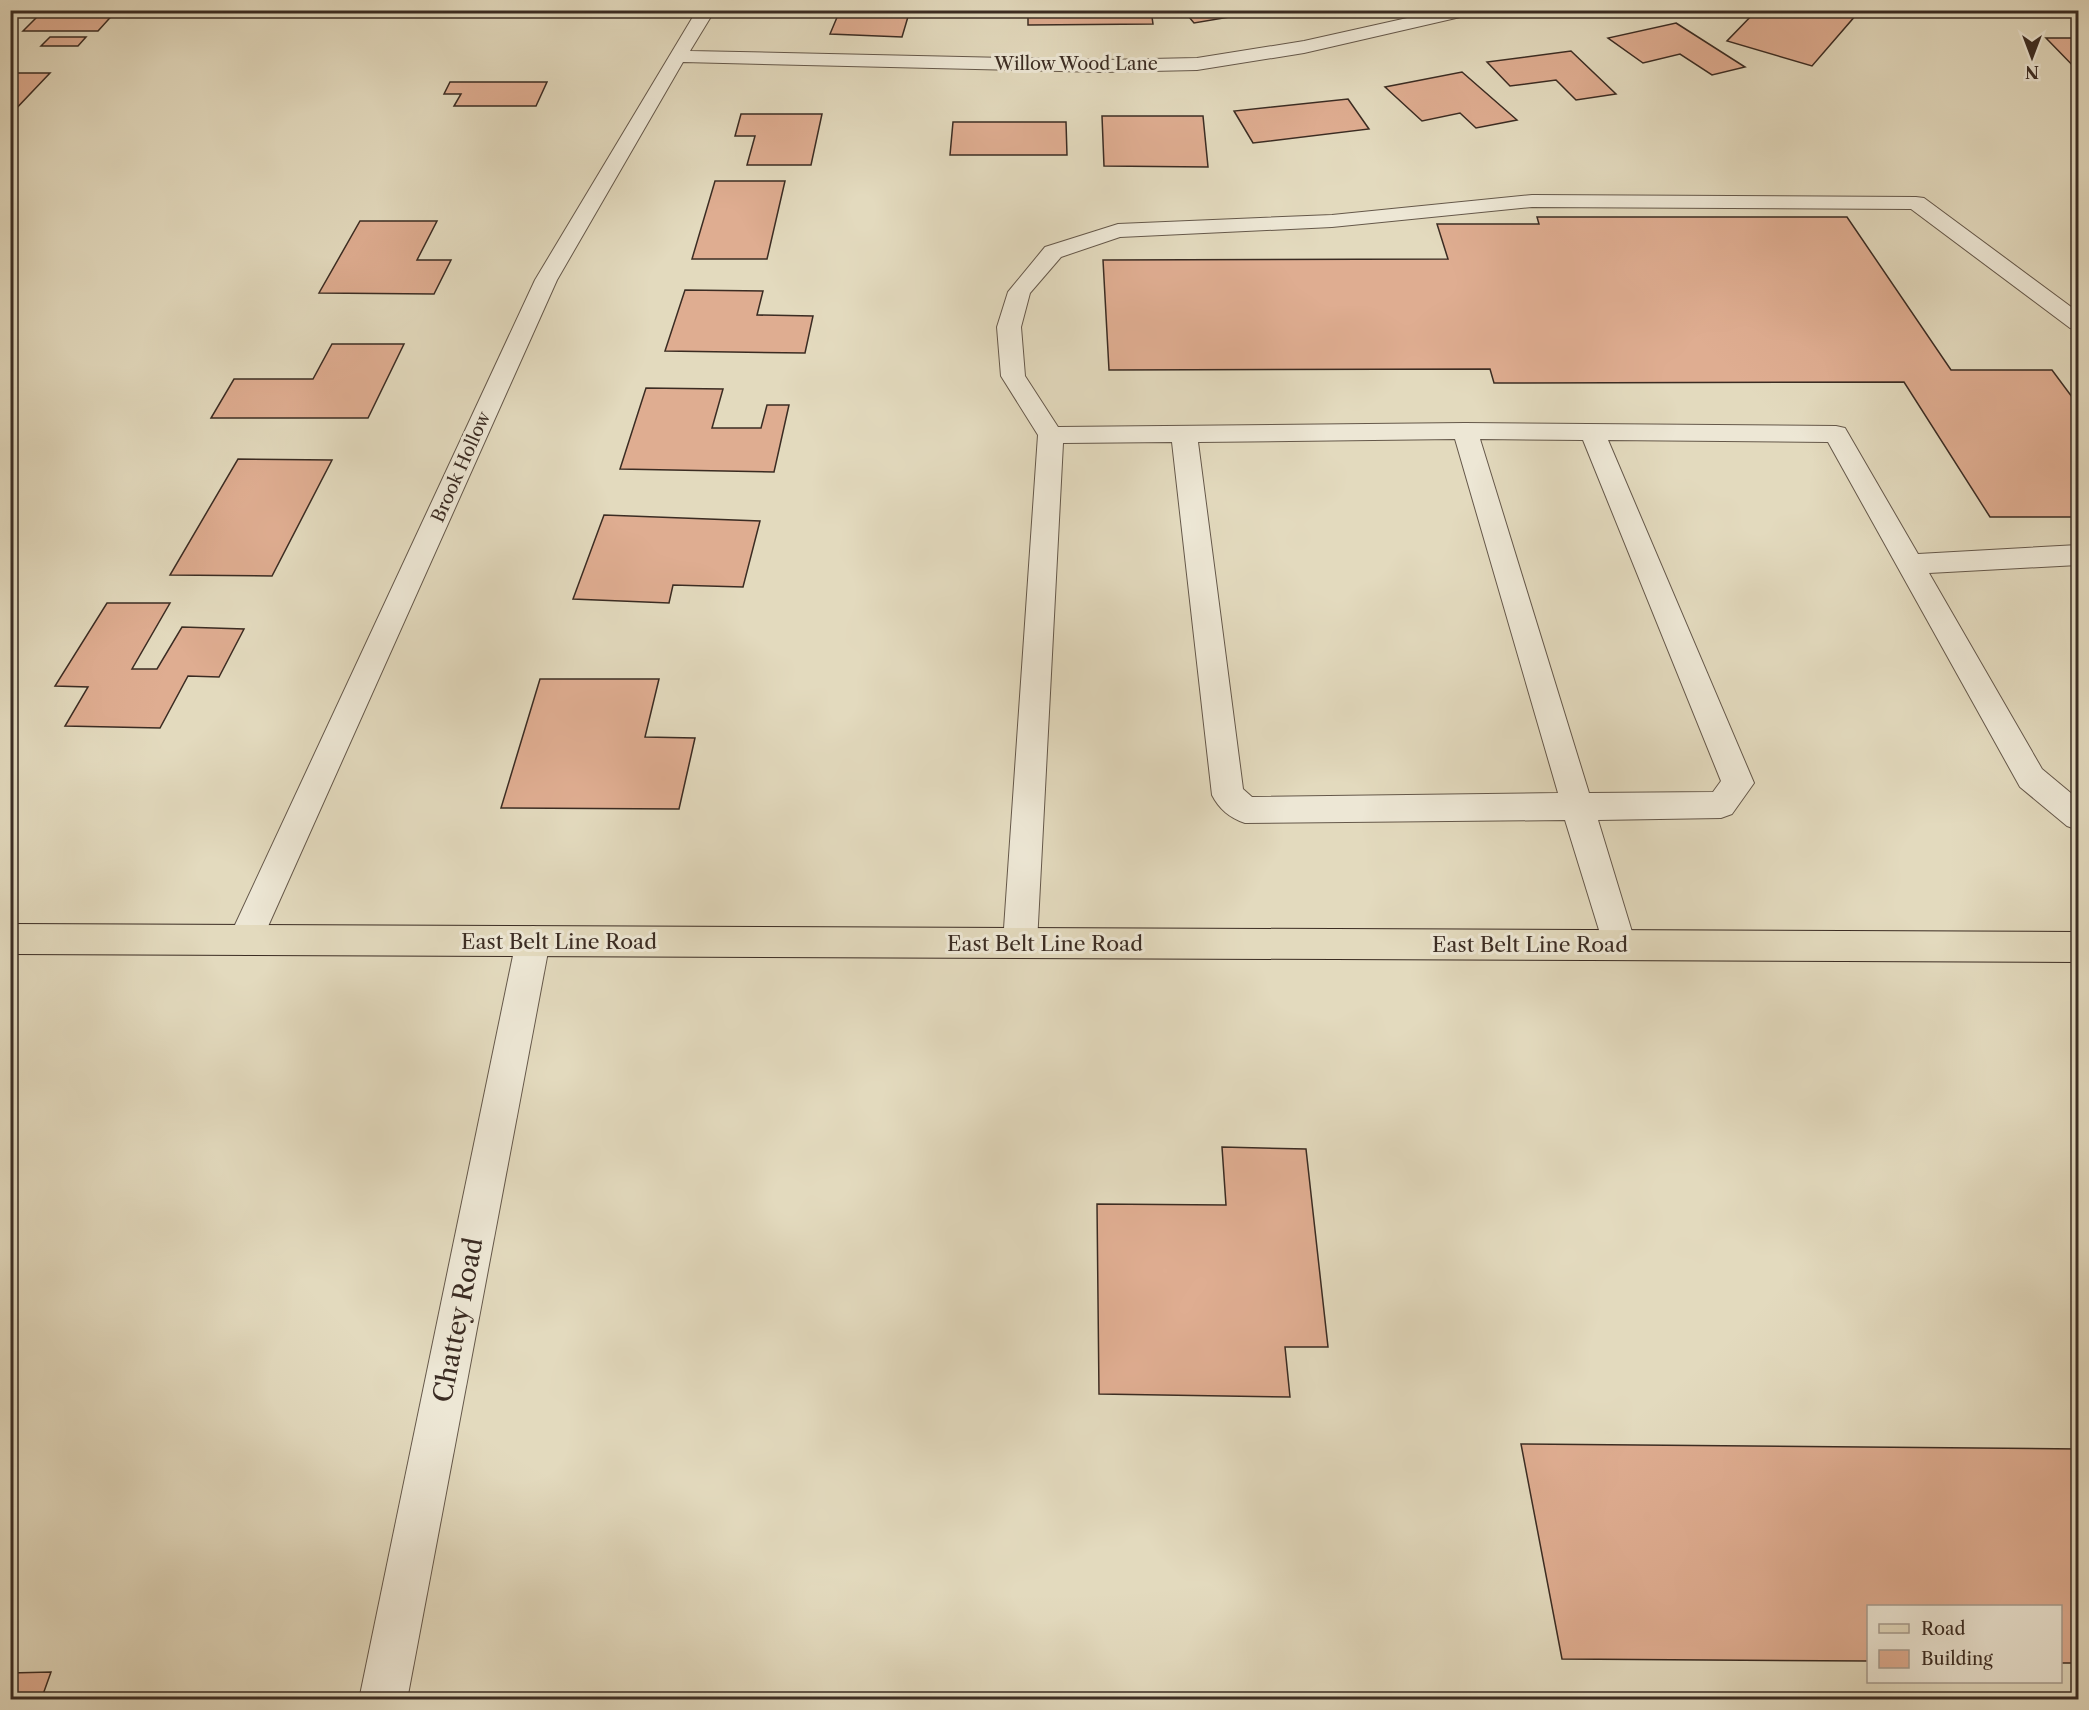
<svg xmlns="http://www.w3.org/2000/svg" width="2089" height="1710" font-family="'Libre Caslon Text',serif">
<rect width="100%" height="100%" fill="#e3dabe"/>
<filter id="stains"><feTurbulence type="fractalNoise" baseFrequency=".00333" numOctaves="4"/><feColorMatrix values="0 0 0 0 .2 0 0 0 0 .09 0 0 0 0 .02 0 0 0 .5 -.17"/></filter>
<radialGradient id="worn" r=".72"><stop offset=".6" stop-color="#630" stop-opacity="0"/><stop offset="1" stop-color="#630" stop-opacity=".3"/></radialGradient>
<g fill="#dfad91" stroke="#3b2c23" stroke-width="1.5">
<polygon points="44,10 117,10 98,31 23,31"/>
<polygon points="794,10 910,10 902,37 830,34 838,15 793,12"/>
<polygon points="1028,10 1151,10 1153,24 1028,25"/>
<polygon points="1183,10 1271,10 1194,23"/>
<polygon points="1757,10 1841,10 1856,15 1812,66 1727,41"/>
<polygon points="1676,23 1745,67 1712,75 1680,54 1643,63 1608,38"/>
<polygon points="50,37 86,37 78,46 41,46"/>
<polygon points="2046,38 2078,38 2078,71"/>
<polygon points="1571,51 1616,94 1576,100 1556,80 1510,86 1487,62"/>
<polygon points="1462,72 1517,120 1476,128 1460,113 1422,121 1385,87"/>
<polygon points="10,73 50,73 10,115"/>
<polygon points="450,82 547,82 536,106 454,106 461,94 444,94"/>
<polygon points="1348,99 1369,129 1253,143 1234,111"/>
<polygon points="741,114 822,114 811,165 747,165 755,136 735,136"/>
<polygon points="1102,116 1203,116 1208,167 1104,166"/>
<polygon points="953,122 1066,122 1067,155 950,155"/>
<polygon points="715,181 785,181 767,259 692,259"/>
<polygon points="1537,217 1847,217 1951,370 2052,370 2078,405 2078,517 1990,517 1904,382 1494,383 1490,369 1109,370 1103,260 1448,259 1437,224 1539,224"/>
<polygon points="360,221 437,221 417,260 451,260 434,294 319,293"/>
<polygon points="685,290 763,291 757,315 813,316 805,353 665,351"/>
<polygon points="332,344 404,344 368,418 211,418 234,379 313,379"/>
<polygon points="646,388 723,389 712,428 761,428 767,405 789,405 774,472 620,469"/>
<polygon points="238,459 332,460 272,576 170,575"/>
<polygon points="604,515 760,521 743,587 673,585 669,603 573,599"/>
<polygon points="107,603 170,603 132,669 157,669 182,627 244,629 219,677 188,676 160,728 65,726 88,687 55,686"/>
<polygon points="540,679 659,679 645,737 695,738 679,809 501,808"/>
<polygon points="1222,1147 1306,1149 1328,1347 1285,1347 1290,1397 1099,1394 1097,1204 1226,1205"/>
<polygon points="1521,1444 2078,1449 2078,1663 2060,1663 2060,1606 1868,1606 1868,1661 1562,1659"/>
<polygon points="51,1672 41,1700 10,1700 10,1673"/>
</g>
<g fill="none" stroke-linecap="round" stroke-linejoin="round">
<defs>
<g id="minor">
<polygon points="697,10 715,10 690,51 1103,60 1197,58 1304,41 1443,10 1478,10 1469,15 1304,53 1197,70 1103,72 683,62 557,280 257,951 245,955 233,951 228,940 535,280"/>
<path d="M1532,195L1916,197L1924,198L2078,312V330L2070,328L1911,209L1532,207L1332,227L1120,237L1061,257L1030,293L1021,327L1025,376L1058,427L1465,423L1836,426L1845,428L1918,554L2078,545V565L1929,573L2042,769L2078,799V830L2067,826L2020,787L1828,442L1608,440L1754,783L1732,814L1721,818L1598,820L1636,945L1631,956L1619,960L1607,956L1565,820L1245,823C1230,818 1219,809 1212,795L1172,442L1063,443L1037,943L1032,954L1020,958L1008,954L1003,943L1038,435L1001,376L997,327L1008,292L1045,247L1118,224L1332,215ZM1455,439L1558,793L1252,797L1243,789L1198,442ZM1480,439L1583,440L1721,781L1713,792L1589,793Z"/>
<polygon points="533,926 545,930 550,941 407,1700 359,1700 516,941 521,930"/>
</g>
<polygon id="major" points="10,924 2078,932 2078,962 10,954"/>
</defs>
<use href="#minor" stroke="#65584a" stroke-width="2"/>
<use href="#major" stroke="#3b2c23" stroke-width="2"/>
<use href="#minor" fill="#ede7d5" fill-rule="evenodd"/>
<use href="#major" fill="#e3dabe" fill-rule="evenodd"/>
</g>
<g text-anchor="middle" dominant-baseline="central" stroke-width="6" stroke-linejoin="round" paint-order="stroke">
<g font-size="18" fill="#3b2c23" stroke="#ede7d5">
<text x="1076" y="64">Willow Wood Lane</text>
<text transform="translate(461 467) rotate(-66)">Brook Hollow</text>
</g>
<g font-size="21" fill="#3b2c23" stroke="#ede7d5">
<text x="559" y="941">East Belt Line Road</text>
<text x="1045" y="943">East Belt Line Road</text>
<text x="1530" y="944">East Belt Line Road</text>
</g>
<g font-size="26" fill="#3b2c23" stroke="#ede7d5">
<text transform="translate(458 1320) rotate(-79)">Chattey Road</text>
</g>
</g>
<rect width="2089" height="1710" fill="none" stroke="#e3dabe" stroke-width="36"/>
<rect x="12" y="12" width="2065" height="1686" fill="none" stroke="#3b2c23" stroke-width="3"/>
<rect x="18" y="18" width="2053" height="1674" fill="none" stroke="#3b2c23" stroke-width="1.5"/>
<rect x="1867" y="1605" width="195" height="78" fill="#ede7d5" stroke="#a69c8e" stroke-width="1.5"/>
<rect x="1879" y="1624" width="30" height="9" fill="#e3dabe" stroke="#a69c8e" stroke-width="1.5"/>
<text x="1921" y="1635" font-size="18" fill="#3b2c23">Road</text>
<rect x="1879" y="1650" width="30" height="18" fill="#dfad91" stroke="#a69c8e" stroke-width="1.5"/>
<text x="1921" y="1665" font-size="18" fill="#3b2c23">Building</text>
<g transform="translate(2032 57) rotate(180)" stroke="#ede7d5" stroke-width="4.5" paint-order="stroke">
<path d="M0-4.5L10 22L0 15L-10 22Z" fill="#3b2c23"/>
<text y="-9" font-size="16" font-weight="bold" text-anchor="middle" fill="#3b2c23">N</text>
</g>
<rect width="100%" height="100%" filter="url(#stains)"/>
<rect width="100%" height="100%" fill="url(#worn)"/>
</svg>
